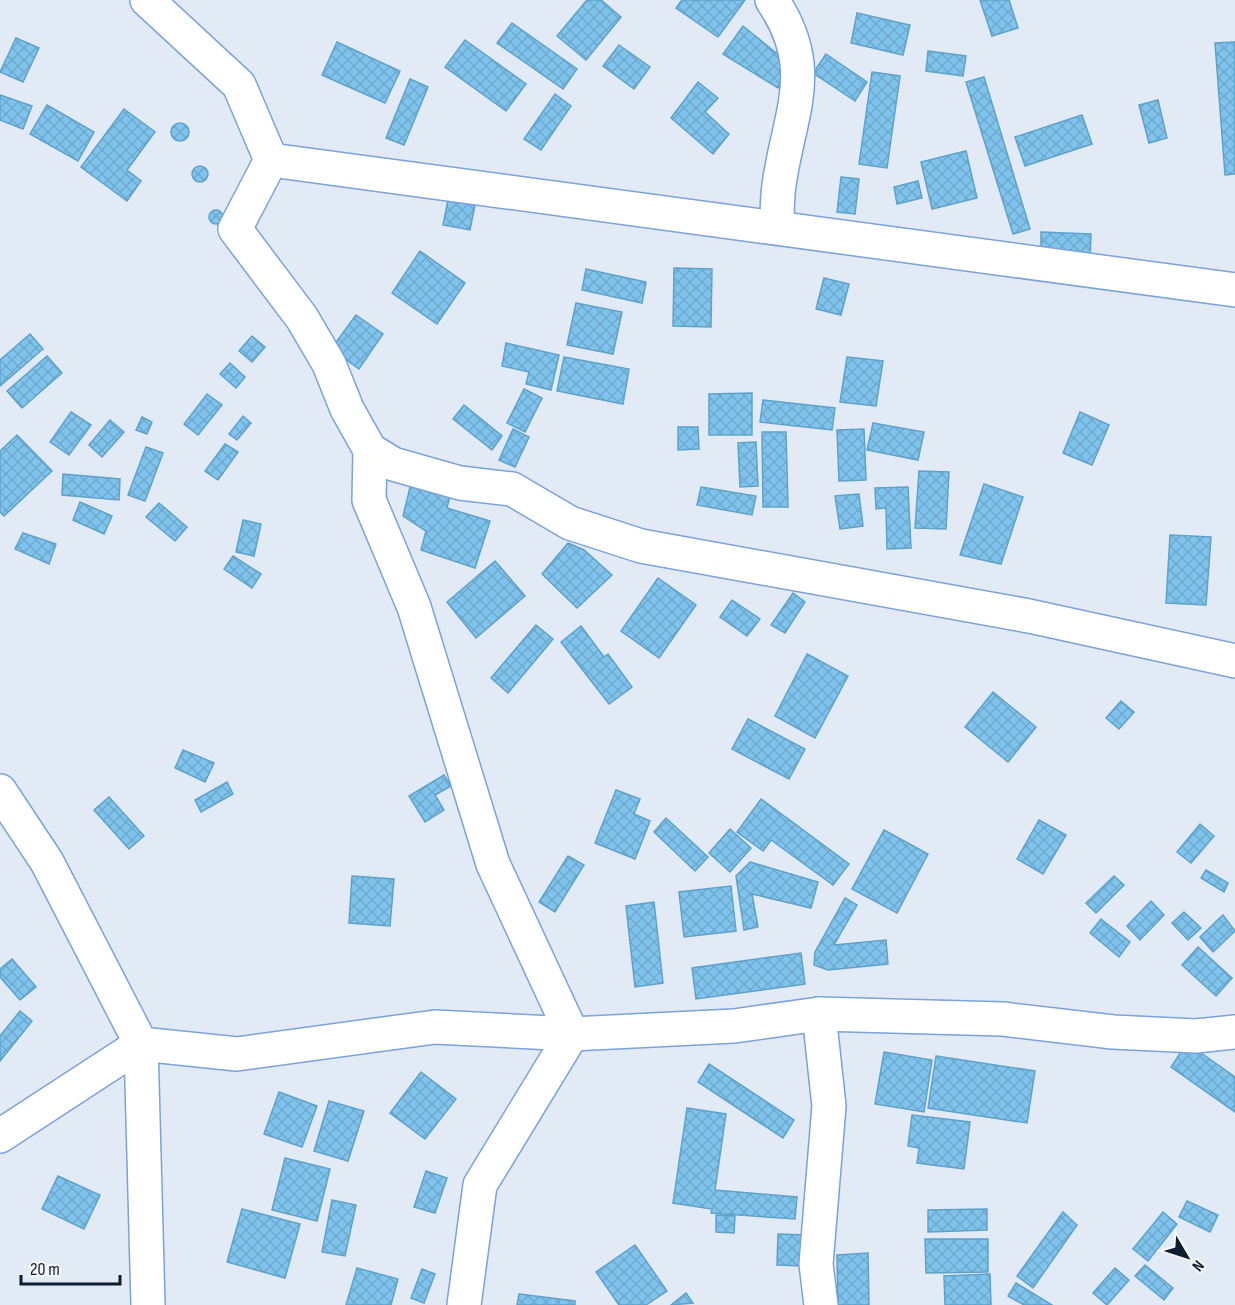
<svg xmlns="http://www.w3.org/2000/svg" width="1235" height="1305" font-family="'Sofia Sans Condensed',sans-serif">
<defs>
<pattern id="building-cross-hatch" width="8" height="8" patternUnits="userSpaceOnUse" patternTransform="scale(1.5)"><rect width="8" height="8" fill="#80c4ee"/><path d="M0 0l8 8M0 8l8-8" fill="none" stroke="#6da8cd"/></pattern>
</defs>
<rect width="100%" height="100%" fill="#e1eaf5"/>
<g fill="url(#building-cross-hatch)" stroke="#5ea2ca" stroke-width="1.5">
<polygon points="587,0 601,0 621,17 586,60 557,36"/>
<polygon points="682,0 745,0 718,37 676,8"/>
<polygon points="980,0 1009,0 1018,28 992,36"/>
<polygon points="857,13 910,25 903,55 851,43"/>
<polygon points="512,23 577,69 563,89 497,43"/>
<polygon points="743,26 791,65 778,88 723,54"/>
<polygon points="16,38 39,48 23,82 0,72"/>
<polygon points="465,40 526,84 506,111 445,67"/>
<polygon points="337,42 400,71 385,103 322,75"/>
<polygon points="1235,42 1235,174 1225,175 1215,43"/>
<polygon points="619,45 650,67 634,89 603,66"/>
<polygon points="928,51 966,56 963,76 926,71"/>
<polygon points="826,54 867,82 855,101 813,73"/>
<polygon points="872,72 900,76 887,168 859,164"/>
<polygon points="984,77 1030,229 1013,234 966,82"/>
<polygon points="410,79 428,87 404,145 386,138"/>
<polygon points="698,82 718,98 705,112 729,134 713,154 671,118"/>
<polygon points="555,94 571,106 541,150 524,139"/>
<polygon points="0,95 32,106 23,129 0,120"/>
<polygon points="1158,100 1167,138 1149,143 1139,105"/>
<polygon points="47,105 94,132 78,161 30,134"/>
<polygon points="124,109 155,132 127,170 141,181 127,201 81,167"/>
<polygon points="1082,115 1092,144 1025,166 1015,137"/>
<circle cx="180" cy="132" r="9"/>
<polygon points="966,151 977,198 932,209 921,162"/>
<circle cx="200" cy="174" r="8"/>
<polygon points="841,177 859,179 855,214 837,212"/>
<polygon points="918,181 922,198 897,204 894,187"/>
<polygon points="448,200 475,205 470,230 443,225"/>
<circle cx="216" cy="217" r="7"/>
<polygon points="1041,232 1091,234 1090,259 1041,258"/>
<polygon points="420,251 465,283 437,324 392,293"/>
<polygon points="674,268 712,269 711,327 673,326"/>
<polygon points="586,269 646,282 642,303 582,290"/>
<polygon points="824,278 849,284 841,315 816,309"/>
<polygon points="576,303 622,312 613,354 567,345"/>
<polygon points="356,315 383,334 359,369 331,349"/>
<polygon points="30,334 43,349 0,386 0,360"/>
<polygon points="252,336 265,347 252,362 239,351"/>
<polygon points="506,343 559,355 551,390 526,384 529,372 502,366"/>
<polygon points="47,356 62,373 22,408 7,391"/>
<polygon points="564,357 629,369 623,404 557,391"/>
<polygon points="847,357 883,361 876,406 840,402"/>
<polygon points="230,363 245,377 236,388 220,374"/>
<polygon points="524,389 542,398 525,432 507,423"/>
<polygon points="752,393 752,435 709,435 709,394"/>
<polygon points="207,394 222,405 198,435 184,424"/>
<polygon points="763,400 835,408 832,430 760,422"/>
<polygon points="464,405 502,436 492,450 453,419"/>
<polygon points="71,412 91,425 69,455 50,442"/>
<polygon points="1080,412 1109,425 1092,465 1063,453"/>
<polygon points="243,416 251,423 237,440 229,434"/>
<polygon points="142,417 152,422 147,434 136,430"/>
<polygon points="110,420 124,432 102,457 89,445"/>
<polygon points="873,423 924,432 918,460 867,450"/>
<polygon points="678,427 698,427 699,449 678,450"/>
<polygon points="513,429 529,437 515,467 499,460"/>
<polygon points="864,429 866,480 839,481 837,430"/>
<polygon points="762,432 786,432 788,507 763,507"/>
<polygon points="17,435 52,471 4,516 0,512 0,451"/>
<polygon points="756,442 758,486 740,487 738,443"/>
<polygon points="225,444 238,452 218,480 205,471"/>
<polygon points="146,447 163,453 145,501 128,495"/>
<polygon points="919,471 949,472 946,529 915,528"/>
<polygon points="63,474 120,479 119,500 62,495"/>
<polygon points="412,479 451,491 447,508 490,521 475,568 421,550 426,531 403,516"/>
<polygon points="984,484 1023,497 1001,564 960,555"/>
<polygon points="701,487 756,496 752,515 697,505"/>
<polygon points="908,487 911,548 887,549 886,508 876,509 875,488"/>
<polygon points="859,494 863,526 840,529 835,496"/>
<polygon points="80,502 112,516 104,534 73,520"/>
<polygon points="159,503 187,527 175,541 146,517"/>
<polygon points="243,520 261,524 254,556 236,552"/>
<polygon points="23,533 56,544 49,564 15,549"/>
<polygon points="1170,535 1211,537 1206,605 1166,603"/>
<polygon points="568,543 584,550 612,575 577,608 542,574"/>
<polygon points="233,556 261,574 252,588 224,569"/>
<polygon points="495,561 525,596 476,638 447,602"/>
<polygon points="658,578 696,605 659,658 621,631"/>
<polygon points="793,593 805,602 785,633 771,625"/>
<polygon points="732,600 760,619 747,636 720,617"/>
<polygon points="536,625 553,639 508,693 491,678"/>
<polygon points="581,626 604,657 608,654 632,687 609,704 561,642"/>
<polygon points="807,654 848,676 815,738 775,716"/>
<polygon points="993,692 1036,727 1008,762 965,727"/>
<polygon points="1121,701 1134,712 1119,729 1106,718"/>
<polygon points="748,719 805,749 789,779 732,749"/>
<polygon points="183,750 214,763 205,782 175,768"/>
<polygon points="444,775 451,786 435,795 444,810 425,822 409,796"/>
<polygon points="227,782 233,794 201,812 195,800"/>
<polygon points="616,790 640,799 634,814 650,821 635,859 595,843"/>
<polygon points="109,797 144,836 129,849 94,810"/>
<polygon points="761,799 849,864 833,885 771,840 763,851 737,832"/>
<polygon points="666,818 708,857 695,871 654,832"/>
<polygon points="1039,820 1066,835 1043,874 1017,859"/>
<polygon points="1200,824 1214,836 1191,863 1177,852"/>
<polygon points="730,829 751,848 730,872 709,853"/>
<polygon points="884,830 928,854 897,913 852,889"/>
<polygon points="568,856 584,865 555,912 539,902"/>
<polygon points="750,862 818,882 811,908 752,894 758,927 744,930 736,876"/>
<polygon points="1206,870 1228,883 1224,892 1201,878"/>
<polygon points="352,876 394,879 390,926 349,923"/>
<polygon points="1114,876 1124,885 1096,913 1086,903"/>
<polygon points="731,886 736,931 684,937 679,892"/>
<polygon points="845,898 857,905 834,945 886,940 888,964 828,970 814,965 815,952"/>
<polygon points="1151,901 1164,915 1140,940 1127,926"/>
<polygon points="654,902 663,983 635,987 626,906"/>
<polygon points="1184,912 1201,928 1188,940 1172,923"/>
<polygon points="1223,915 1235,931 1213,952 1200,937"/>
<polygon points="1101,919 1130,942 1119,957 1090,933"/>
<polygon points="1198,947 1232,978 1216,996 1182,965"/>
<polygon points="801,953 805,984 696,999 692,968"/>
<polygon points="12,959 36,987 20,1000 0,977 0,969"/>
<polygon points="20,1011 32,1021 0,1061 0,1036"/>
<polygon points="1187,1043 1235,1077 1235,1112 1171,1067"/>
<polygon points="884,1052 932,1060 924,1112 875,1104"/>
<polygon points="936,1056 1035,1071 1027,1123 928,1108"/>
<polygon points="709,1064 794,1120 783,1138 698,1082"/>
<polygon points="421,1072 456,1099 425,1139 390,1113"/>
<polygon points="279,1092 317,1106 302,1147 264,1134"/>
<polygon points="329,1101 364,1111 348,1161 314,1151"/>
<polygon points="687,1108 726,1114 715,1190 797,1197 795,1219 711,1213 712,1209 673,1203"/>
<polygon points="912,1115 970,1122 964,1169 917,1163 919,1148 908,1146"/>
<polygon points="285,1158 330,1169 317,1221 272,1210"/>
<polygon points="426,1171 447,1178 435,1213 414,1207"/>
<polygon points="58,1176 100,1195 84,1229 42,1209"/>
<polygon points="332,1200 356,1205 345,1256 322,1252"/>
<polygon points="1187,1201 1218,1215 1210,1232 1179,1217"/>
<polygon points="242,1209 300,1224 285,1278 227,1262"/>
<polygon points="987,1209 987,1230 928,1232 928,1210"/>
<polygon points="1063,1212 1077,1225 1033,1288 1017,1276"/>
<polygon points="1163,1212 1177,1224 1148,1261 1133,1249"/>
<polygon points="716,1215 735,1216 734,1233 716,1232"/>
<polygon points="778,1234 806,1235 804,1266 777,1265"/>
<polygon points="925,1239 988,1239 988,1272 926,1273"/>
<polygon points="635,1245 667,1291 646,1305 619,1305 596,1272"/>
<polygon points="868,1253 869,1305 838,1305 837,1255"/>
<polygon points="1145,1265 1173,1288 1164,1300 1135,1276"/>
<polygon points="357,1268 398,1279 391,1305 346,1305"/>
<polygon points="1115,1268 1129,1280 1107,1305 1093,1293"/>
<polygon points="422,1269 435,1274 424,1303 411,1298"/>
<polygon points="990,1274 991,1305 945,1305 944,1276"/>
<polygon points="1016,1283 1052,1305 1024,1305 1008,1296"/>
<polygon points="686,1293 693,1303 671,1305"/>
<polygon points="519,1294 575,1301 575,1305 517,1305"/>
</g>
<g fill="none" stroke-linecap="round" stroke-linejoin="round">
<defs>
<g id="street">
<polyline points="147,0 239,85 271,160 1235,290"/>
<path d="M772,0C819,69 789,113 779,185C777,199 777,213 777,227"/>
<polyline points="271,160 235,229 302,318 329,364 347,409 370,450 393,464 460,483 512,489 570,523 641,546 1029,616 1235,661"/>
<polyline points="370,450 369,500 414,607 493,864 572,1034 480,1185 464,1305"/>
<polyline points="0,791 47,862 141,1044 237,1054 435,1027 572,1034 734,1026 819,1014 1003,1019 1113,1032 1196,1036 1235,1032"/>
<polyline points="819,1014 829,1106 816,1264 821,1305"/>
<polyline points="141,1044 148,1305"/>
<polyline points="0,1136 141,1044"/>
</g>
</defs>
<use href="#street" stroke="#7ba2d9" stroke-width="36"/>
<use href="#street" stroke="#fff" stroke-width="33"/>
</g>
<g transform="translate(1187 1257) rotate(129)" stroke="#f6f6f6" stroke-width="4.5" paint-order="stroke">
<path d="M0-4.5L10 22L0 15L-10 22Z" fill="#0d1d31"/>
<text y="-9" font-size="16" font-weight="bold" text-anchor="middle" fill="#0d1d31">N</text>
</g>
<path d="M21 1275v9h99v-9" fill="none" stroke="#0d1d31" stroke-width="3"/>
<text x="30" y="1275" font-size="18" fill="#0d1d31" stroke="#f6f6f6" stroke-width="4.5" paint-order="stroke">20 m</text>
</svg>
